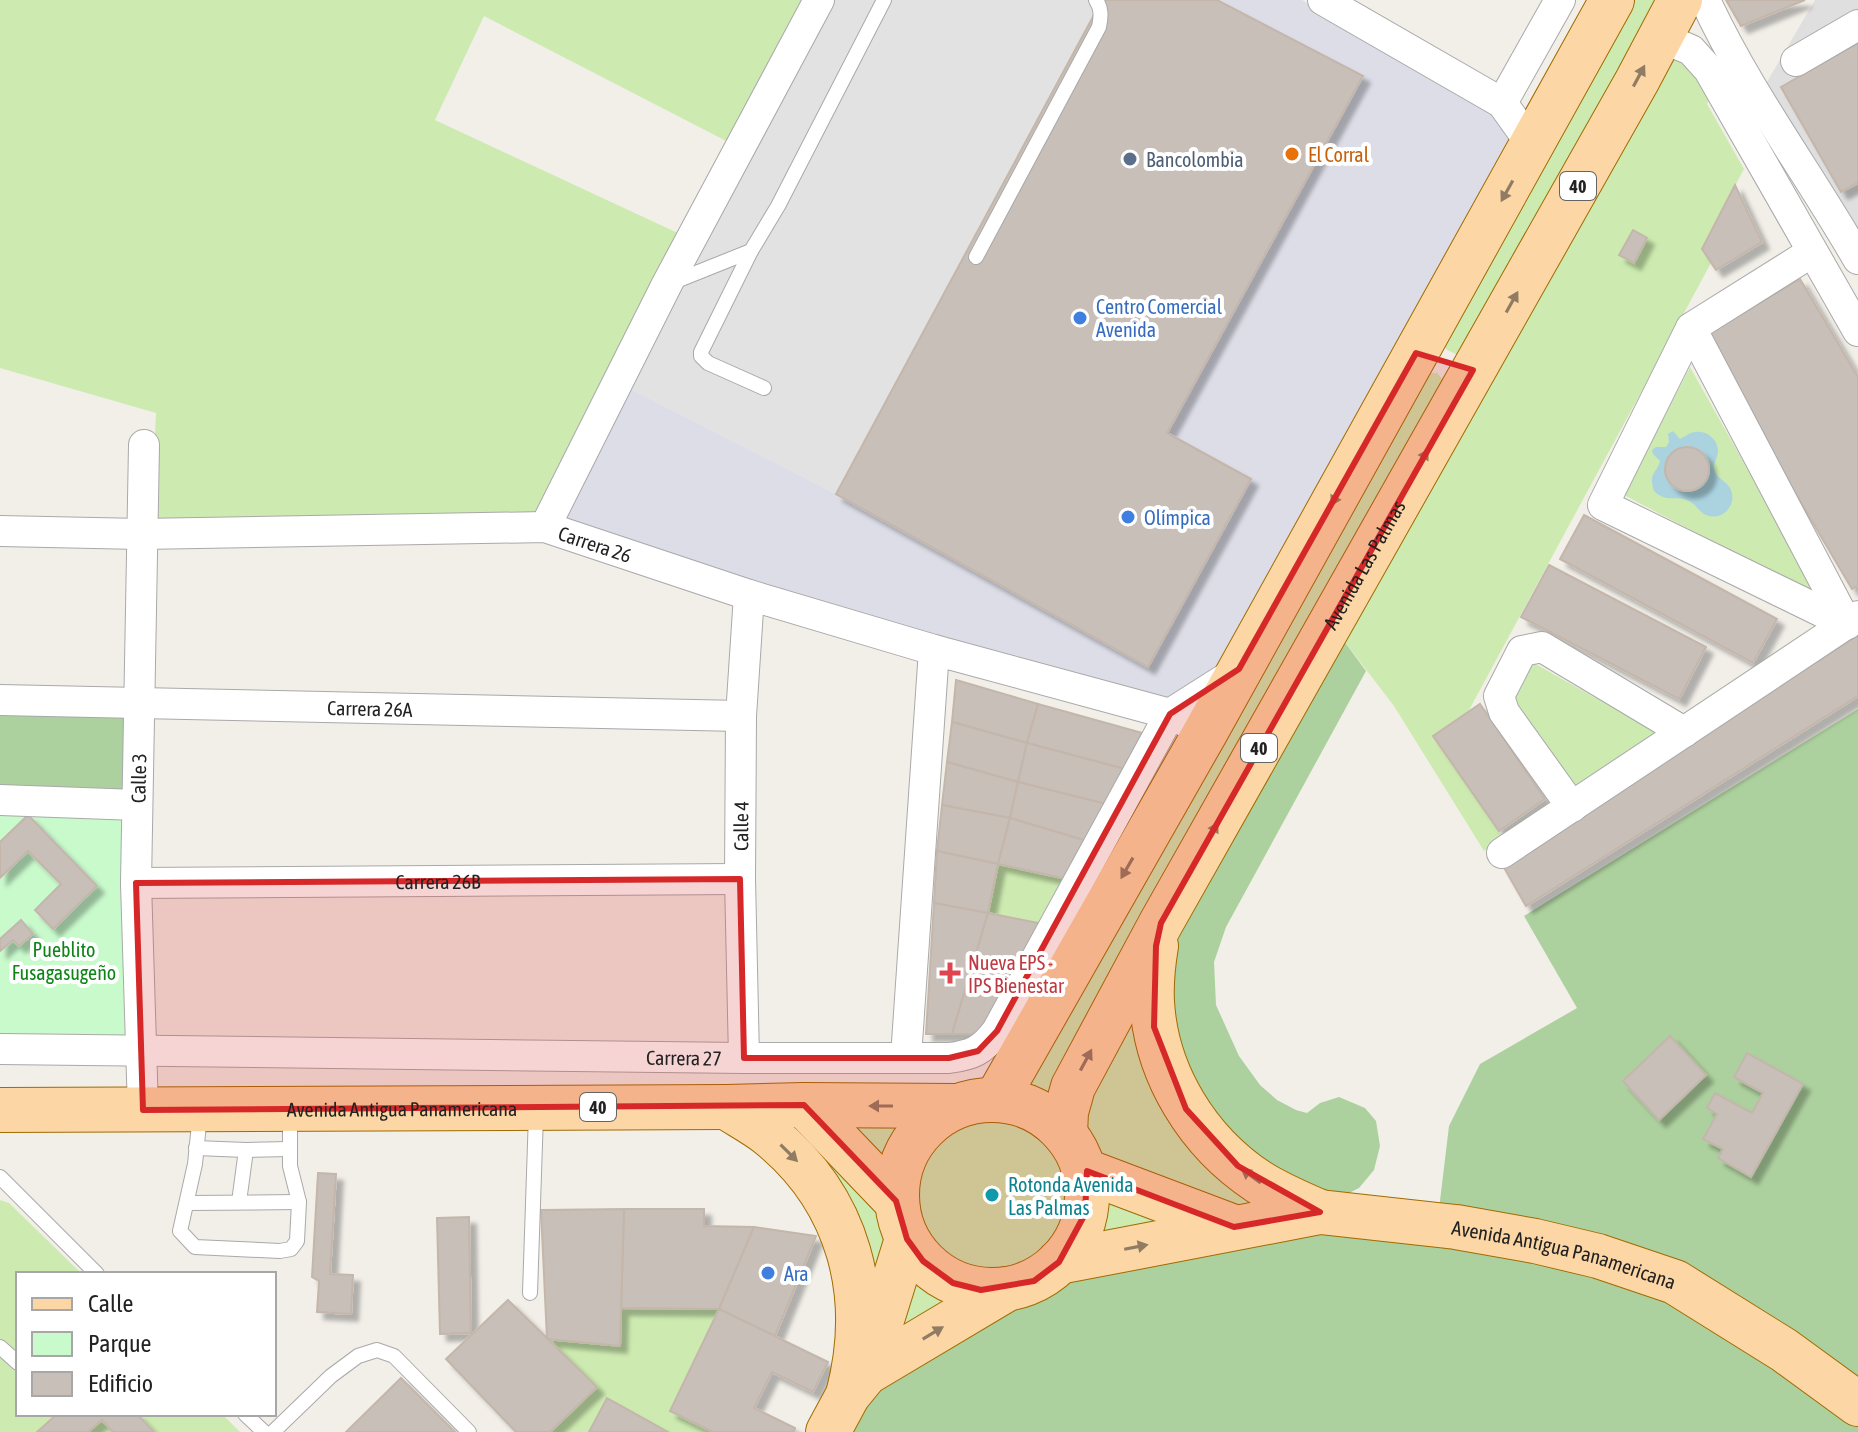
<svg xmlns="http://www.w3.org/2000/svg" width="1858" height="1432" font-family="'Asap Condensed',sans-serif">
<defs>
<filter id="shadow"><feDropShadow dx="7" dy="7" stdDeviation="2" flood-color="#0004"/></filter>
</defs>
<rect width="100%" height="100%" fill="#f2efe9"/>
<polygon fill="#e0dfdf" points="1815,0 1858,0 1858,240 1764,87"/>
<g fill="#cdebb0">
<polygon points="0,0 808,0 732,144 484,16 435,120 682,235 538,517 151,523 156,413 0,368"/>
<polygon points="1631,0 1663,0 1458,355 1447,350 1444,346"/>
<polygon points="1670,54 1687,60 1711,94 1707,104 1744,169 1702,249 1711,263 1468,712 1434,736 1503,838 1484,851 1394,706 1341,637"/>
<polygon points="1690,367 1820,598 1624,495"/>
<polygon points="1428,373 1437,373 1444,381 1051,1099 1024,1089"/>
<polygon points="1532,662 1661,735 1575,789 1509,701"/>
<polygon points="998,864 1067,879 1043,924 988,913"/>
<polygon points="1137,999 1268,1206 1235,1211 1096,1158 1081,1130 1083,1104"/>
<circle cx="992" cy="1195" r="79"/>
<polygon points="798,1121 883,1217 890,1238 873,1300 788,1129"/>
<polygon points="841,1121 909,1121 893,1144 885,1166"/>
<polygon points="1102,1194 1175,1223 1093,1240 1101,1217"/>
<polygon points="0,1200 9,1203 82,1274 18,1274 18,1414 222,1414 240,1432 0,1432"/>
<polygon points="912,1273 931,1290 956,1301 892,1340"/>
<polygon points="621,1308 719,1309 670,1411 713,1432 668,1432 608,1399 589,1432 550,1432 597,1387 547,1339 619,1346"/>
</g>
<g fill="#add19e">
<polygon points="1341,637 1366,671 1226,927 1214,962 1216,1005 1239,1056 1260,1085 1277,1100 1296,1110 1307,1113 1320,1103 1339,1097 1365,1108 1376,1121 1380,1146 1374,1170 1359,1188 1343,1196 1325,1197 1277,1174 1202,1103 1167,1003 1176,929"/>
<polygon points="1858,709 1858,1383 1794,1336 1439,1209 1449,1126 1480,1064 1577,1008 1524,916"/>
<polygon points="0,710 128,713 127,808 0,804"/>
<path d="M1320,1228L1511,1253L1667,1297L1858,1424V1432H845L868,1394L1015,1304C1035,1300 1051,1291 1066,1277Z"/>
</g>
<polygon fill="#c8facc" points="0,804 127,808 130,1041 0,1039"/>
<polygon fill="#e2e2e2" points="830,0 1102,0 836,494 627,387"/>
<polygon fill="#dddde8" points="1217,0 1302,0 1504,115 1518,139 1229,655 1177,696 1147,698 937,640 558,522 627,387 836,494 1148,667 1251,480 1167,433"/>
<path fill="#aad3df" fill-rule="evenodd" d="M1673,431L1680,439C1684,437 1688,434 1691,433C1704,428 1718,438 1718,451C1718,458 1713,463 1714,469C1716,478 1726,481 1730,488C1738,502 1725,520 1709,516C1700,514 1697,505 1689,501C1676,494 1668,504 1654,491C1648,472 1656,475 1660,461L1653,454L1652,450L1656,447H1666L1669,442L1668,434ZM1683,447C1701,446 1716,462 1706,480C1687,514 1639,463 1683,447Z"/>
<g fill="#c7bfb8" stroke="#c4b6ab" stroke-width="2" filter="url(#shadow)">
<polygon points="1102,0 1217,0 1363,76 1167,433 1251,479 1148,667 836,494"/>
<polygon points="1726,0 1805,0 1741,26"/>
<polygon points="1858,43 1858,183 1841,192 1781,87"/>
<polygon points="1735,185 1762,242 1716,270 1702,249"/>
<polygon points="1633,230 1647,238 1634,263 1619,255"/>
<polygon points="1800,279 1858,377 1858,586 1852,589 1703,337"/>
<circle cx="1687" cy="469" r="22"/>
<polygon points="1584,515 1777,619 1753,663 1560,559"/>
<polygon points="1549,565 1706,647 1679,699 1521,617"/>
<polygon points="1858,635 1858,696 1526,906 1502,864"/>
<polygon points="956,680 1038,704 1027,743 952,722"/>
<polygon points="1038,704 1142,733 1125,769 1027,743"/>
<polygon points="1480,704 1545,799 1499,831 1433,736"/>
<polygon points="952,722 1027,743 1018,782 947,762"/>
<polygon points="1027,743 1125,769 1106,804 1018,782"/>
<polygon points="947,762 1018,782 1010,818 942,805"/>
<polygon points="1018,782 1106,804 1087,841 1010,818"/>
<polygon points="942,805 1010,818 998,864 937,851"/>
<polygon points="28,815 97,886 53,929 35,910 61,884 28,851 0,878 0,842"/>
<polygon points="1010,818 1087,841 1067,879 998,864"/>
<polygon points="937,851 998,864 988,913 934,903"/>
<polygon points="934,903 988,913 952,1034 926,1034"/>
<polygon points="988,913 1043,924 987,1028 977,1034 952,1034"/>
<polygon points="21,920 33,934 19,946 13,940 0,951 0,939"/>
<polygon points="1670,1036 1706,1075 1659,1120 1623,1081"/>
<polygon points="1747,1053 1803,1084 1751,1177 1718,1158 1723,1149 1703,1139 1717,1114 1707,1108 1715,1093 1752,1113 1763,1093 1734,1077"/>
<polygon points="318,1173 336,1174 330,1274 353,1275 351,1314 317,1312 319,1281 312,1277"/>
<polygon points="624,1209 704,1209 704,1226 754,1227 719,1309 621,1308"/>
<polygon points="624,1209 620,1346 547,1339 541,1210"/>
<polygon points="469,1217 471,1333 440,1334 437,1218"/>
<polygon points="754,1227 816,1236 775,1336 719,1309"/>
<polygon points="508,1300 597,1387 550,1432 516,1432 446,1359"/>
<polygon points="719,1309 828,1362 813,1392 772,1372 754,1408 795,1428 794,1432 713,1432 670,1411"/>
<polygon points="401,1378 455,1432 346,1432"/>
<polygon points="607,1398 668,1432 589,1432"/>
<polygon points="57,1414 137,1414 154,1432 113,1432 102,1420 88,1432 37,1432"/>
</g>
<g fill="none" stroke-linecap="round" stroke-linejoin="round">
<defs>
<g id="lane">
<path d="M976,257L1099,27C1101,17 1102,9 1096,0"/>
<polyline points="671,283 751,251"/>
<polyline points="764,388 708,363 701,356 701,352 751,251 778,206 884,0"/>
<polyline points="200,1114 195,1164 180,1231 195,1247 280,1251 291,1249 297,1241 299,1202 290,1166 290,1115"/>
<polyline points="196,1148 246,1150 289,1149"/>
<polyline points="0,1177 97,1274"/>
<polyline points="239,1202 246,1150"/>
<polyline points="187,1203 299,1202"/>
<polyline points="530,1293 536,1114"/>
<polyline points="0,1347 18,1363"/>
<polyline points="245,1414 264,1432"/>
<polyline points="273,1432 331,1376 358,1356 377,1350 394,1356 469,1432"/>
</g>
<g id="street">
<polyline points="1323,0 1502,103 1532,145"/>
<path d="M1705,0C1747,91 1808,172 1858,259"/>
<polyline points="1660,37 1691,50 1709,70 1858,331"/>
<polyline points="1796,61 1858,25"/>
<polyline points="1502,103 1560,0"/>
<polyline points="1812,252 1691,328 1603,505 1847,624"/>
<polyline points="1691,328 1847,624"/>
<polyline points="545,527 667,284 819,0"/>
<path id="s1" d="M0,531L141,534L545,527L749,595L934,650L1170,714L1188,723"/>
<path id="s2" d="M0,700L741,716"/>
<polyline points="0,800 137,805"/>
<polyline points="1572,807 1504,712 1499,696 1522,651 1542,647 1684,732"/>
<polyline points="1502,853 1858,616"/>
<path id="s3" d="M136,883L740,879"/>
<path id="s4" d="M0,1049L744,1058H949C972,1055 982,1051 997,1031L1170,714L1236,672"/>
<polyline points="906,1057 934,650"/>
<path id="s5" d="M744,1058L740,879L741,716L749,595"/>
<path id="s6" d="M143,1110L136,883L144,445"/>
</g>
<g id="primary">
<path d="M1156,946C1153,964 1151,983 1152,1002C1156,1074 1198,1142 1259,1182C1278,1194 1299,1203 1320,1212"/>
<circle cx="992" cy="1195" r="95"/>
<polyline points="996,1100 1205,733 1612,0"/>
<polyline points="804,1105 896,1201"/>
<path d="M726,1107C740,1116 755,1124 768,1134C850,1200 874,1296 848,1395"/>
<path id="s7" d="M0,1110L726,1107L804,1105L957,1106"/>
<path id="s8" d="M1065,1134L1066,1112L1073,1087L1161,923L1637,81L1680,0"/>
<polyline points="1083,1170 1234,1227"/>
<path id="s9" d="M1059,1262L1320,1212L1456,1227L1535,1241L1598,1256L1675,1282L1784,1350L1858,1404"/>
<polyline points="871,1355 907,1239"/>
<polyline points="828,1432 848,1395 866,1373 1007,1289"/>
</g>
</defs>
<use href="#lane" stroke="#a9a9a9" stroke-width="16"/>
<use href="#street" stroke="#a9a9a9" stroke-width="32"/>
<use href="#primary" stroke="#a06b00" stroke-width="46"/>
<use href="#lane" stroke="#fff" stroke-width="14"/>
<use href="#street" stroke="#fff" stroke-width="30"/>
<use href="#primary" stroke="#fcd6a4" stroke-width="44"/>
</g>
<defs><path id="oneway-solid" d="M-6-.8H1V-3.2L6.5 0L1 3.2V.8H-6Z" transform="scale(2)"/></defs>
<g fill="#8f7c63">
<use href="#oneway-solid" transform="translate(1639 76) rotate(-62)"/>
<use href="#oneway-solid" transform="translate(1507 191) rotate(119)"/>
<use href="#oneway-solid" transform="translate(1512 302) rotate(-61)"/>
<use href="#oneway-solid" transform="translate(1422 460) rotate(-60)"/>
<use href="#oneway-solid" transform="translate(1337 495) rotate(119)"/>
<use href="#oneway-solid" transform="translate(1212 833) rotate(-61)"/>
<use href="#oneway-solid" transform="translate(1127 868) rotate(120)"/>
<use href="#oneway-solid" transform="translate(1086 1060) rotate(-62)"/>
<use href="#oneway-solid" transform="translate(881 1106) rotate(-180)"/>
<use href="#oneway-solid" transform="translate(789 1153) rotate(45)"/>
<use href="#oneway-solid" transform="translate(1251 1176) rotate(-144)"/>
<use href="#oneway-solid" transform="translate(1136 1247) rotate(-11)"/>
<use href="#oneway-solid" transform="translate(933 1333) rotate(-31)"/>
</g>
<path fill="#d62828" fill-opacity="0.2" stroke="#d62828" stroke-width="6" stroke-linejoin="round" d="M1416,353L1473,370L1161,923L1156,946L1154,1027L1186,1109L1238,1166L1320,1212L1234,1227L1087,1171L1085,1214L1059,1262L1034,1281L981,1290L953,1283L923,1261L907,1239L896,1201L804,1105L143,1110L136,883L740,879L744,1058H949L978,1051L997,1031L1170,714L1239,669Z"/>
<circle fill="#e8710a" stroke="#fff" stroke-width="3" cx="1292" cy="154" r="8"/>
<circle fill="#5c6f8a" stroke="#fff" stroke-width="3" cx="1130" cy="159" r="8"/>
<g fill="#3f7fe0" stroke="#fff" stroke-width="3">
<circle cx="1080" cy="318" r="8"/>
<circle cx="1128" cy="517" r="8"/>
<circle cx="768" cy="1273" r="8"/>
</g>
<path fill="#e0444e" stroke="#fff" stroke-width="3" d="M946 961h8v8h8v8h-8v8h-8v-8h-8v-8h8z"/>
<circle fill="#0f9aa8" stroke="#fff" stroke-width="3" cx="992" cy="1195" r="8"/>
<g text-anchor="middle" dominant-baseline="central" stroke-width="8" stroke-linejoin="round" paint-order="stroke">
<g fill="#fff" stroke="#646464" stroke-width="2">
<rect x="1560" y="172" width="36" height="28" rx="6"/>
<rect x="1241" y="734" width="36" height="28" rx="6"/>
<rect x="580" y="1093" width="36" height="28" rx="6"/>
</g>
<g font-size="18" font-weight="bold" fill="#222">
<text x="1578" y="186">40</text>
<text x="1259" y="748">40</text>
<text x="598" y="1107">40</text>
</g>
<g font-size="20" fill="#c56008" stroke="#fff" text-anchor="start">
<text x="1308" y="154">El Corral</text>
</g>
<g font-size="20" fill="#4e5e75" stroke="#fff" text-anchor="start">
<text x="1146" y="159">Bancolombia</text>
</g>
<g font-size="20" fill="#366cbe" stroke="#fff" text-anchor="start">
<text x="1096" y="306">Centro Comercial<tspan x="1096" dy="23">Avenida</tspan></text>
<text x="1144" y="517">Olímpica</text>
<text x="784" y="1273">Ara</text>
</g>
<g font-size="20" fill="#222" stroke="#fff">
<text stroke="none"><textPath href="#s1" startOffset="598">Carrera 26</textPath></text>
<text stroke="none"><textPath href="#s8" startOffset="646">Avenida Las Palmas</textPath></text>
<text stroke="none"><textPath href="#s2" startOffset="370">Carrera 26A</textPath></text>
<text stroke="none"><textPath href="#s6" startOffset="332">Calle 3</textPath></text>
<text stroke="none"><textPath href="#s5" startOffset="232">Calle 4</textPath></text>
<text stroke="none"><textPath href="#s3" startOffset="302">Carrera 26B</textPath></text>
<text stroke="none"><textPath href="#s4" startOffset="684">Carrera 27</textPath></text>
<text stroke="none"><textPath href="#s7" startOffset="402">Avenida Antigua Panamericana</textPath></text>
<text stroke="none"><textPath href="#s9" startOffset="514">Avenida Antigua Panamericana</textPath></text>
</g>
<g font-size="20" fill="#0c8416" stroke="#fff">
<text x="64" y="949">Pueblito<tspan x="64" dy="23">Fusagasugeño</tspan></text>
</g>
<g font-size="20" fill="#be3a42" stroke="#fff" text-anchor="start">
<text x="968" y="962">Nueva EPS -<tspan x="968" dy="23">IPS Bienestar</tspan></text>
</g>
<g font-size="20" fill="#0d838f" stroke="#fff" text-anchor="start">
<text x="1008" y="1184">Rotonda Avenida<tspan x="1008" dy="23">Las Palmas</tspan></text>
</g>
</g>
<rect x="16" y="1272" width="260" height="144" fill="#ffffff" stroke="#a7a7a7" stroke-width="2"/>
<rect x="32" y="1298" width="40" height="12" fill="#fcd6a4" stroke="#a7a7a7" stroke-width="2"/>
<text x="88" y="1312" font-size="24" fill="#222222">Calle</text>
<rect x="32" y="1332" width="40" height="24" fill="#c8facc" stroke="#a7a7a7" stroke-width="2"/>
<text x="88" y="1352" font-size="24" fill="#222222">Parque</text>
<rect x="32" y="1372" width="40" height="24" fill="#c7bfb8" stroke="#a7a7a7" stroke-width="2"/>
<text x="88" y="1392" font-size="24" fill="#222222">Edificio</text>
</svg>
